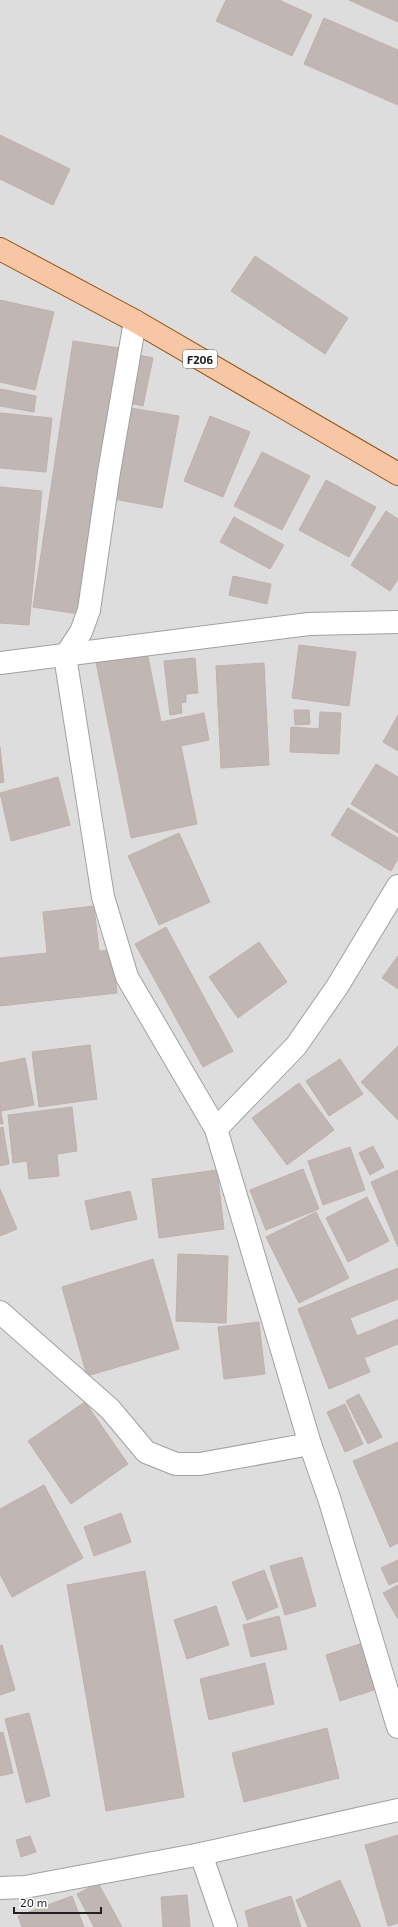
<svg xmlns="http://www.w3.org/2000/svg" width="398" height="1927" font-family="'Exo 2',sans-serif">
<rect width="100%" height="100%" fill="#f0ebe7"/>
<rect fill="#dedddd" x="0" y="0" width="398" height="1927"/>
<g fill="#c0b6b3" stroke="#c1b0aa">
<polygon points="226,0 279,0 312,15 292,56 216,21"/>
<polygon points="349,0 398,0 398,22"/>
<polygon points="324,18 398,50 398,105 304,64"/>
<polygon points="0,135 70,169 53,205 0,179"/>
<polygon points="255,256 348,318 325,354 231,291"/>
<polygon points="0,300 54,312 35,390 0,382"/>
<polygon points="73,341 126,349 85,615 33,607"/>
<polygon points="139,355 153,358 143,406 129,403"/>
<polygon points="0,389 36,396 34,412 0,406"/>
<polygon points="131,408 179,416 162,508 114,499"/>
<polygon points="0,413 52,418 46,472 0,468"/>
<polygon points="210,416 250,432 223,497 184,481"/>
<polygon points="262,452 310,476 282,530 234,506"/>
<polygon points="326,480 376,507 349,557 299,530"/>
<polygon points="0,487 42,491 29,625 0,623"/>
<polygon points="386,511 398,519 398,579 390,591 351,565"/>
<polygon points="234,517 284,545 270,569 220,542"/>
<polygon points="233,576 271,584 267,604 229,595"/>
<polygon points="299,645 356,652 349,706 292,698"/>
<polygon points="146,647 161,722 204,713 209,740 181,746 197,824 131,838 95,657"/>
<polygon points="195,658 198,693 186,694 186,702 181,703 182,713 170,715 164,661"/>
<polygon points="264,663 269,765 221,768 216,666"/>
<polygon points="294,710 309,710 310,724 295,725"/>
<polygon points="320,712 341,713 339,754 290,752 291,727 319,729"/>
<polygon points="398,715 398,751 383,742"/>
<polygon points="0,747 4,782 0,783"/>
<polygon points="376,764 398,777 398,833 351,804"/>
<polygon points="58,777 70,825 11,841 0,793"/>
<polygon points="348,808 398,838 398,859 391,871 331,835"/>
<polygon points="179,833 210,902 159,925 128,856"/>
<polygon points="94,906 99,951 112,950 117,993 0,1006 0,958 47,953 43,912"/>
<polygon points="166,927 233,1051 203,1067 135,944"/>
<polygon points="259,942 287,982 238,1018 209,977"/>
<polygon points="398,956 398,989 382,978"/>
<polygon points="90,1045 97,1099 39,1107 32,1052"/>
<polygon points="398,1046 398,1120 361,1082"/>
<polygon points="25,1058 34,1105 1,1111 3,1124 0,1124 0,1063"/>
<polygon points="340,1059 363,1094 329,1116 306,1081"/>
<polygon points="299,1083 334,1130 287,1165 252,1118"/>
<polygon points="72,1107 77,1151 57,1154 59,1176 29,1179 27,1161 13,1163 8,1115"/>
<polygon points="3,1127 9,1164 0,1166 0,1128"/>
<polygon points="373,1146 384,1167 370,1175 359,1153"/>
<polygon points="350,1147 365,1190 323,1205 308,1161"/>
<polygon points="303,1169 319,1209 266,1230 250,1190"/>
<polygon points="217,1170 224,1229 159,1238 152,1179"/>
<polygon points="398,1170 398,1247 371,1182"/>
<polygon points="0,1189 17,1229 0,1236"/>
<polygon points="130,1191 137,1219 91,1230 85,1201"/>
<polygon points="367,1197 389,1241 348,1262 326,1218"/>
<polygon points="316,1212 349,1278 299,1303 266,1237"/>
<polygon points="178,1254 228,1256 226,1323 176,1321"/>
<polygon points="153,1259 179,1349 87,1376 62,1287"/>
<polygon points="398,1268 398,1299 350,1318 357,1336 398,1319 398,1344 364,1358 370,1372 329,1389 298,1309"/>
<polygon points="259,1322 265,1374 224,1379 218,1327"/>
<polygon points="359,1394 382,1437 368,1444 346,1401"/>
<polygon points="85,1402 128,1464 71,1504 28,1441"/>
<polygon points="345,1404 363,1444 345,1452 327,1412"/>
<polygon points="398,1442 398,1543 390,1547 353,1461"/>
<polygon points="44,1485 83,1558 12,1597 0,1574 0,1509"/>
<polygon points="121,1513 131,1542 94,1556 84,1527"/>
<polygon points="302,1557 316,1606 285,1615 270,1566"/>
<polygon points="398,1560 398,1581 389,1585 381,1568"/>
<polygon points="264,1570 278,1607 247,1620 232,1582"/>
<polygon points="145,1571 184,1797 106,1811 67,1585"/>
<polygon points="398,1585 398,1619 383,1593"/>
<polygon points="216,1606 229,1645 187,1659 174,1620"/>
<polygon points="279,1616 287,1649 251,1657 243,1625"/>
<polygon points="369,1641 383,1687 340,1701 326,1655"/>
<polygon points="2,1645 15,1690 0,1695 0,1646"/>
<polygon points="265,1663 274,1704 209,1720 200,1679"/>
<polygon points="29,1713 50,1796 26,1803 5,1719"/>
<polygon points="327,1728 339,1778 244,1802 232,1753"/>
<polygon points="3,1732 13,1773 0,1776 0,1733"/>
<polygon points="398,1835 398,1923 388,1926 365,1845"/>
<polygon points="30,1836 36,1852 21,1857 16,1840"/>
<polygon points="340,1880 361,1927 308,1927 296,1900"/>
<polygon points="98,1883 122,1927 94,1927 77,1894"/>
<polygon points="187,1895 190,1927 163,1927 161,1897"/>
<polygon points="72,1896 84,1927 22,1927 18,1916"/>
<polygon points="291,1896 301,1927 249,1927 245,1911"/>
</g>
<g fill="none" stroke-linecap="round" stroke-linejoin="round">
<defs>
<g id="minor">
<polyline points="135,321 109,472 89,610 81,632 65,656 103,897 127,977 216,1129 310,1444 329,1498 398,1727"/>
<polyline points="0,663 309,624 398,622"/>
<polyline points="216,1129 296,1046 337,987 398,886"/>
<polyline points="0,1312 110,1409 146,1452 176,1464 200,1464 310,1444"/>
<polyline points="201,1854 226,1927"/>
<polyline points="0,1888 25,1887 201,1854 398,1810"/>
</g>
<polyline id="primary" points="0,249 135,321 398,474"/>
</defs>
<use href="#minor" stroke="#a1a1a1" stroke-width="24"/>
<use href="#primary" stroke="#934f08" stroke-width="24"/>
<use href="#minor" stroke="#fff" stroke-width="22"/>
<use href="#primary" stroke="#f7c6a4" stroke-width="22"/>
</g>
<g text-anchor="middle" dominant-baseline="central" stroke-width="4" stroke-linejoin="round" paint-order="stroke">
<rect fill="#fff" stroke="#636363" stroke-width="1" x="183" y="350" width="34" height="18" rx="3"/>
<g font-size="11" font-weight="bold" fill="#202020">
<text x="200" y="359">F206</text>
</g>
</g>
<path d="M14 1907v6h87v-6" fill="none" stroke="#202020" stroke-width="2"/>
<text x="20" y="1907" font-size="12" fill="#202020" stroke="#ffffff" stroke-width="3" paint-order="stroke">20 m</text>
</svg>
